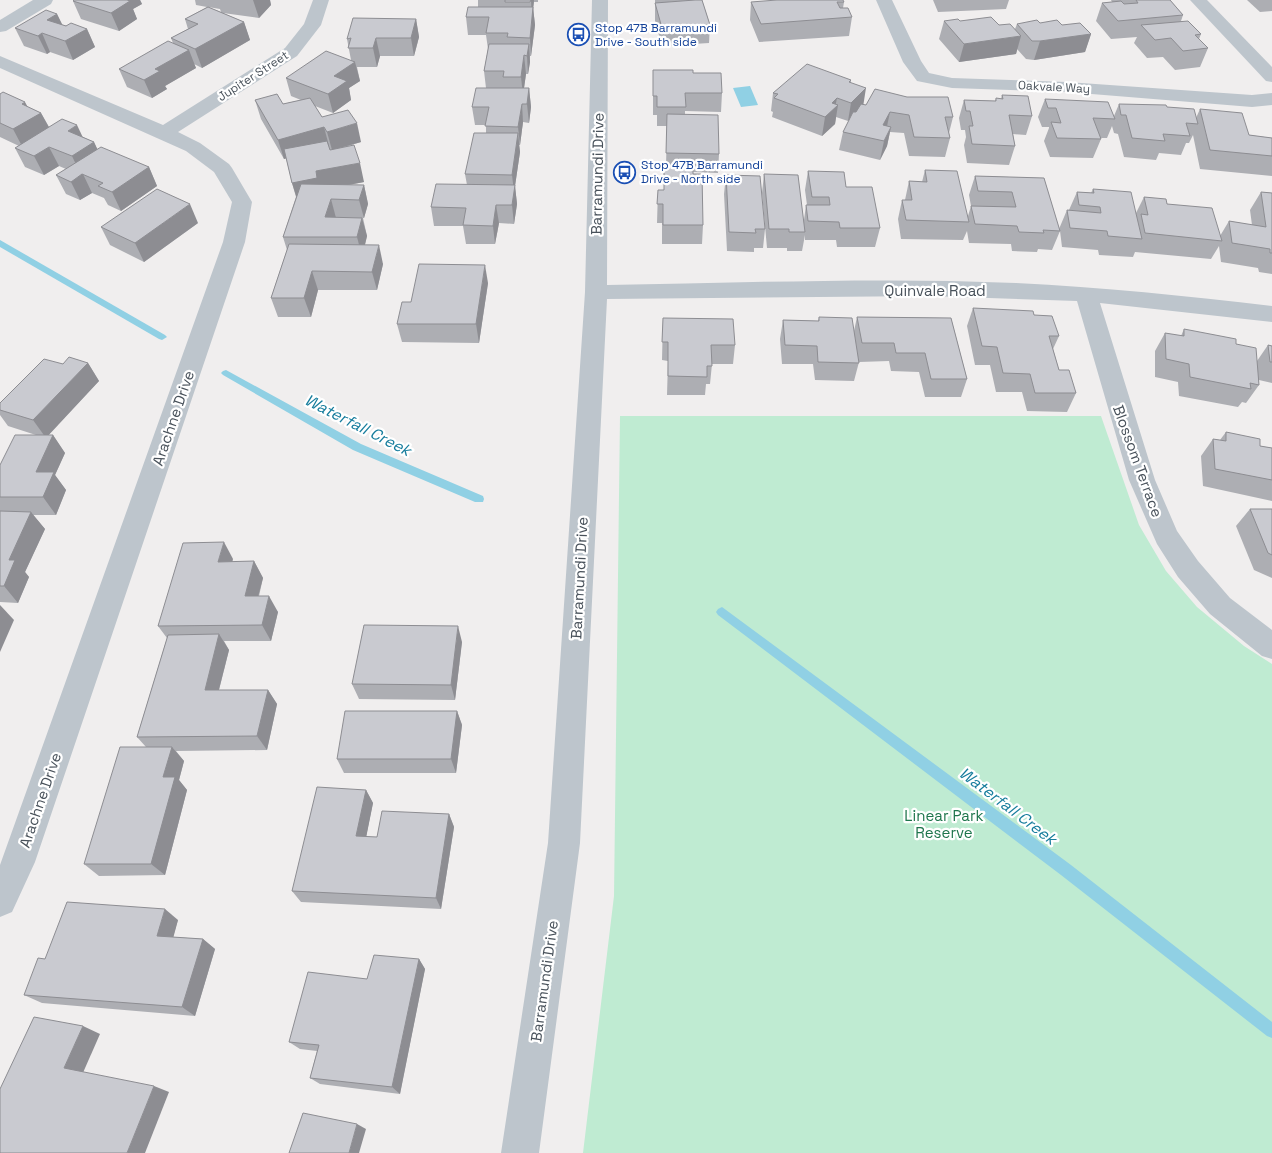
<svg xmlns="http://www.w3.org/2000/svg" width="1272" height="1153" font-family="'Space Grotesk',sans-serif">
<rect width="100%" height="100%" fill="#f0eeee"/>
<polygon fill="#bfebd2" points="620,416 1101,416 1139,525 1166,571 1197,607 1244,646 1272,664 1272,1153 583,1153 614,896"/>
<polygon fill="#90d0e4" points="750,86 758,105 741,107 733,88"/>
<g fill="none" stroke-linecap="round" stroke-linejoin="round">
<g fill="#90d0e4" fill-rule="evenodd">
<polygon points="0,240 165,335 167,337 162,340 159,339 0,247"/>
<polygon points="226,370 361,444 483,496 484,499 483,502 475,502 353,450 223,375 221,373 223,371"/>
<polygon points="722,607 1071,865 1272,1022 1272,1038 1267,1036 1061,875 718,615 716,612 718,609"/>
</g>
<g fill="#bdc5cc" fill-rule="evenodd">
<polygon points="33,0 53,0 51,4 6,31 0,32 0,20"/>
<polygon points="313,0 329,0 321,25 297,56 178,132 200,143 229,164 232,168 252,202 245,242 35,862 12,912 0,917 0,865 223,242 232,202 214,172 186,151 0,68 0,56 163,125 285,48 304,24"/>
<path d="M592,0H608L607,285C743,283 880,277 1016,283C1102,287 1187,296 1272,306V322L1100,303L1155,480L1177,531L1198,561L1230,598L1272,630V659L1262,656L1210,614L1178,577L1157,544L1129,480L1077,301L930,296L607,299L580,843L539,1153H501L548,843L585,292Z"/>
<polygon points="876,0 892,0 921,61 929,73 952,78 1067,82 1252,95 1272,93 1272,105 1252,107 1067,92 952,88 917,81 903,62"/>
<polygon points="1190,0 1207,0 1272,67 1272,82 1266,81"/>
</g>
</g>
<g fill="#adaeb3" fill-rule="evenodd">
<polygon points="74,0 140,0 142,4 133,9 137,19 119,31 81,19 73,1"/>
<path d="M195,0H270L271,5L259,18L223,13L244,22L250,40L202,68L194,64L196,68L165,86L167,89L152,98L127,87L119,69L173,43L171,38L188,29L185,19L207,7L196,5ZM208,7L220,9L221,12Z"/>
<polygon points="478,0 538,0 538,2 534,2 533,7 535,25 531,56 530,56 530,62 528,74 526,74 524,88 529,88 531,107 529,123 523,122 520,145 519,145 520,152 515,186 517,204 514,224 499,223 495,244 466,244 463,226 434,226 431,207 467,185 465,174 486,133 486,125 475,125 472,107 486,88 484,71 488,49 486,35 468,35 466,17 478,7"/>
<polygon points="655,0 702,0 710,25 709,43 662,46 655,21"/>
<polygon points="933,0 1009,0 1006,9 938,12"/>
<polygon points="1111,0 1170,0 1183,15 1181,21 1201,34 1199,39 1208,48 1200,67 1175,70 1163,57 1147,58 1134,43 1137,37 1111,39 1096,21 1102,3 1112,2"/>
<polygon points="1247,0 1272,0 1272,11 1260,12"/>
<polygon points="751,2 844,2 843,8 852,17 849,36 759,42 750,20"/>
<polygon points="57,14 62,25 87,29 95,47 73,60 50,52 47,54 24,46 15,28"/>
<polygon points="416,19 419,37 414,56 380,56 377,67 357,67 360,81 349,88 351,100 333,113 315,106 322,117 361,142 342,148 364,182 349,185 364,185 368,204 364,218 363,218 367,236 365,245 383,264 377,290 318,290 311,317 278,317 271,298 287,250 283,237 296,197 292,183 286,158 284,159 261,119 255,100 283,104 301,100 291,96 286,78 351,60 347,39"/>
<polygon points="944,21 960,21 999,25 1015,29 1017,24 1040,23 1062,25 1091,34 1085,52 1034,60 1026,59 1017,49 1016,54 959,62 939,39"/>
<polygon points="653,70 693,73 722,93 721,112 685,111 685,114 719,154 718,173 693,172 703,225 702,244 662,244 662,223 657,223 658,190 664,190 664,166 666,166 667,126 657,126 657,115 653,115"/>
<polygon points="851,80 851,83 863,105 953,117 949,133 950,138 945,157 909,156 904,133 890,132 887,146 880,160 839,150 843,132 849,120 848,121 836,117 835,124 822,136 772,117 773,112 771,111 773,93"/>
<polygon points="0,94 41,113 49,127 83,137 94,142 97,149 149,167 157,186 121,211 108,205 104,198 92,193 80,200 66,194 56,175 66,169 59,166 44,175 25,167 15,148 19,146 0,137"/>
<polygon points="1002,95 1032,116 1026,135 1013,134 1015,146 1009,165 967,163 964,145 966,137 965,130 961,130 959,118 964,100 995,101 996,98 1001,99"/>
<polygon points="1045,99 1114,116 1119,104 1167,107 1196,118 1200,109 1249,135 1272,138 1272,176 1200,169 1193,135 1189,143 1186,143 1181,155 1159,153 1156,160 1124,157 1118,134 1114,133 1112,126 1107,138 1100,138 1101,139 1093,158 1050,157 1044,141 1049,128 1049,127 1042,127 1038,117"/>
<polygon points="925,170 968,216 971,206 969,195 975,176 1044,178 1059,229 1067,210 1069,210 1077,192 1091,193 1093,189 1136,213 1144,197 1167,204 1220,236 1229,221 1252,225 1250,210 1261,192 1272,193 1272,274 1259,272 1258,268 1221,262 1219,246 1211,259 1135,252 1133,257 1099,255 1098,250 1062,247 1060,231 1052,250 1038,249 1037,252 1012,251 1011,244 969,243 967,231 963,240 901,239 898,219 902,200 905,200 909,181 922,182"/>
<polygon points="808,171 846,187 880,228 875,247 837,247 836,240 805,240 805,235 802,251 787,251 787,248 767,248 762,193 764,174 804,220 806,205 807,205 805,190"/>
<polygon points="726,175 765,229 763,248 754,248 754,252 727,251 724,194"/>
<polygon points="198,223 144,262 110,245 101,227"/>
<polygon points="488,283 479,343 402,342 397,324"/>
<polygon points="973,308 1034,315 1059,336 1053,349 1059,370 1076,393 1067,412 1027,411 1022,392 996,392 990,365 975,365 967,326"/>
<polygon points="819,317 854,331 857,317 951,318 967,379 961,397 925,397 919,372 891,371 889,361 859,362 854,381 815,380 813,364 782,364 780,339 783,320 818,321"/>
<polygon points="663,318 735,345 733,364 712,364 710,384 706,384 705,395 667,395 668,361 662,360"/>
<polygon points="1184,329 1236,344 1257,361 1268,345 1272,346 1272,383 1259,380 1259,385 1246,403 1242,402 1238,407 1179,396 1178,382 1155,377 1155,351 1165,333 1181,336"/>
<polygon points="88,363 99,381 48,435 53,435 65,453 55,475 66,490 56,515 33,515 45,529 25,572 29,577 18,603 0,602 0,465 36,435 8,426 0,415 0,403 63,364"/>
<polygon points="1226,432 1260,446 1272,448 1272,501 1203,486 1201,456 1213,439 1220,440"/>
<polygon points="1250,509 1272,509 1272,578 1254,570 1236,526"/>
<polygon points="233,559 232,562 254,561 263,578 259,596 278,612 271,641 224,641 229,650 219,690 268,690 277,704 267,750 176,751 184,761 179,780 187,790 165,875 99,876 84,864 146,747 137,737 167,638 158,626"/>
<polygon points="462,642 455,700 359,699 352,684"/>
<polygon points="457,711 462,725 456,773 344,773 337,759"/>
<polygon points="366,790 373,803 366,837 377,837 449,814 454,827 441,909 301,902 292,891"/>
<polygon points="178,920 173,937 203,939 215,949 195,1016 42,1003 24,995 45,959"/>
<polygon points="419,959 425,969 400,1094 320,1084 310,1078 317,1051 300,1049 289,1042 367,979"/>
</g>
<g fill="#8d8d92">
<polygon points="118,0 140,0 142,4 133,9 137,19 119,31 111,13"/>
<polygon points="253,0 270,0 271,5 259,18"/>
<polygon points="531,0 534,0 533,12 533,7 535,25 531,56 530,38 532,19"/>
<polygon points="57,14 66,32 47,20"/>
<polygon points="416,19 419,37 414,56 411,38"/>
<polygon points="244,22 250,40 202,68 195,49"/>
<polygon points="87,29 95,47 73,60 65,41"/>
<polygon points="42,33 50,52 47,54 38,36"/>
<polygon points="1091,34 1085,52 1034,60 1040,41"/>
<polygon points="1021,36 1016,54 959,62 964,44"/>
<polygon points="376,38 380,56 377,67 373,48"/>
<polygon points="529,44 530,62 528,74 527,56"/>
<polygon points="189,50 196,68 165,86 167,89 152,98 144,80 155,69"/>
<polygon points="524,55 526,74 523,95 521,77"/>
<polygon points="355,62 360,81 349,88 351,100 333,113 328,94 334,76"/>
<polygon points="529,88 531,107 529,123 527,104"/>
<polygon points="866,88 863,107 848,121 851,103"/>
<polygon points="837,98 835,108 838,105 835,124 822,136 825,117 832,103"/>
<polygon points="25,102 33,117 41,113 51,131 23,148 13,129 22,104"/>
<polygon points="522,104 523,122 520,145 518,127"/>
<polygon points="890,112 886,131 883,125"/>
<polygon points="357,123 361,142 332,150 327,132"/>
<polygon points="77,125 86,144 68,131"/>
<polygon points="324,127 329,146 284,159 278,140"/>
<polygon points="891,127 887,146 880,160 884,141"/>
<polygon points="518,133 520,152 515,186 517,204 514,224 512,205 514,192 512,175"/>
<polygon points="94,142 103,161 83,174 92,193 80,200 71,182 81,175 72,156"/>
<polygon points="49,147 59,166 44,175 34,156"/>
<polygon points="360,163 364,182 321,190 298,202 292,183 316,171"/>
<polygon points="149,167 157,186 121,211 112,192"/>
<polygon points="364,185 368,204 364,218 359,200"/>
<polygon points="331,199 336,218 325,217"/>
<polygon points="190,204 198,223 144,262 135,243"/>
<polygon points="496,205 499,223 495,244 493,226"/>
<polygon points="362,218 367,236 362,256 357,237"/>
<polygon points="379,245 383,264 377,290 372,272"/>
<polygon points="485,265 488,283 479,343 476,324"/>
<polygon points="312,271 318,290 311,317 304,298"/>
<polygon points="88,363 99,381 46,438 33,420"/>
<polygon points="53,435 65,453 55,475 66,490 56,515 43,497 36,472"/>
<polygon points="31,512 45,529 25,572 29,577 18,603 4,586 9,560"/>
<polygon points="224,542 233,559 227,579 218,562"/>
<polygon points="254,561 263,578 254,612 245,596"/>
<polygon points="269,596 278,612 271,641 262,625"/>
<polygon points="0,605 14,620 0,652"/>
<polygon points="458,626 462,642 455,700 451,685"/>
<polygon points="219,634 229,650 215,705 205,690"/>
<polygon points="268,690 277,704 267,750 257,736"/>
<polygon points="457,711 462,725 456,773 451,759"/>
<polygon points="172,747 184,761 179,780 187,790 165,875 151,864 163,777"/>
<polygon points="366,790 373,803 364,848 356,836"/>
<polygon points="449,814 454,827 441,909 436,898"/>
<polygon points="165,909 178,920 171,946 157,936"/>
<polygon points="203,939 215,949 195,1016 182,1007"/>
<polygon points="419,959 425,969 400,1094 392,1087"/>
<polygon points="83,1026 100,1034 82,1075 64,1068"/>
<polygon points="154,1086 169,1092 145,1153 127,1153"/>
<polygon points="357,1124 366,1129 359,1153 349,1153"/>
</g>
<g fill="#c9cad0" stroke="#8d8d92">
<polygon points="74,0 127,0 130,1 111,13 73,1"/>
<polygon points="505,0 531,0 530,2 505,2"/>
<polygon points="695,0 702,0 710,25 662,28 655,3"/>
<polygon points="777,0 843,0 844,2 837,2 840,8 848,8 852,17 761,24 751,2"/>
<polygon points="1136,0 1170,0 1183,15 1118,21 1102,3 1121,1 1124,4 1138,3"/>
<polygon points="208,7 244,22 195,49 171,38 198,24 185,19"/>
<polygon points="468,7 533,7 530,38 507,37 508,33 486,33 489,17 466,17"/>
<polygon points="46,10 57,14 47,20 66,26 71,23 87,29 65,41 42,33 38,36 15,28"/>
<polygon points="991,17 999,25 1010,24 1021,36 964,44 944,21 958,19 960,21"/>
<polygon points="353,18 416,19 411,38 376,38 373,48 348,48 351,38 347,39"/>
<polygon points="1037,20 1040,23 1057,20 1062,25 1080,23 1091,34 1040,41 1032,41 1017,24"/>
<polygon points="1188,21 1201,34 1195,35 1208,48 1183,51 1171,38 1155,40 1141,25"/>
<polygon points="168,41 189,50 155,69 160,71 144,80 119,69"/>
<polygon points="489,44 529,44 527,56 524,55 521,77 503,77 504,71 484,71"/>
<polygon points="326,51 355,62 334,76 347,81 328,94 286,78"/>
<polygon points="807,64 851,80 849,82 866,88 851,103 837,98 832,103 838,105 825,117 774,98 778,94 773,93"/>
<polygon points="653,70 693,70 693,73 721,73 722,93 685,93 686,107 657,107 657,96 653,96"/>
<polygon points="476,88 529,88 527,104 522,104 518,127 485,126 489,107 472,107"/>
<polygon points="875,89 907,97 948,97 953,117 945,117 950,138 914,137 909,115 890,112 883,125 891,127 884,141 843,132 853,112 856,112 861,104 866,105"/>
<polygon points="3,92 25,102 22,104 41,113 13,129 0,123 0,94"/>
<polygon points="277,94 283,104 310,98 322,117 348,110 357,123 327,132 324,127 278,140 255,100"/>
<polygon points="1002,95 1028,96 1032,116 1009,115 1015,146 972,144 969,126 973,126 970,111 966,111 964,100 996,101 996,98 1003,99"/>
<polygon points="1045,99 1108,102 1115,119 1093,118 1101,139 1057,138 1051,122 1061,123 1056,108 1048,108"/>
<polygon points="1119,104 1166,105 1167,107 1194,109 1198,124 1186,123 1190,136 1163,134 1165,141 1132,138 1126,115 1121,115"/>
<polygon points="1200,109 1242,113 1249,135 1272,138 1272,156 1210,150"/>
<polygon points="667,114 718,115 719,154 666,153"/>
<polygon points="62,119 77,125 68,131 94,142 72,156 49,147 34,156 15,148"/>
<polygon points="474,133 518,133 512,175 465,174"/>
<polygon points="327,141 330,150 354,145 360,163 316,171 317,178 292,183 284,149"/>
<polygon points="101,147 149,167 112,192 98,186 103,183 82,174 71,182 56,175"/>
<polygon points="664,166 693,167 693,174 702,174 703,225 663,225 663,204 657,204 658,190 664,190"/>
<polygon points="925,170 957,171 969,222 906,220 902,200 912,200 909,181 927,182"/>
<polygon points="808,171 844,172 846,187 872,187 880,228 840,228 839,222 808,221 806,205 830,205 829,197 812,197"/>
<polygon points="764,174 798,175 805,232 789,232 789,229 769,229"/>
<polygon points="726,175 760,176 765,229 755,229 756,233 729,232"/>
<polygon points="975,176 1044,178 1060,231 1043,230 1044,233 1019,232 1017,226 975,224 971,206 1016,207 1012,192 978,191"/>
<polygon points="301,184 364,185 359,200 331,199 325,217 362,218 357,237 283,237"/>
<polygon points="436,184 515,185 512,205 496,205 493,226 463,225 466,208 431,207"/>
<polygon points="157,189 190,204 135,243 101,227"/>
<polygon points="1093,189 1131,192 1142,239 1108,236 1107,231 1070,228 1067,210 1101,213 1100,207 1079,205 1077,192 1094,193"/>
<polygon points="1261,192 1272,193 1272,253 1270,253 1270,249 1232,243 1229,221 1266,227"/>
<polygon points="1144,197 1166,199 1167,204 1212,208 1222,241 1145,233 1141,214 1148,215"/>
<polygon points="289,244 379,245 372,272 312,271 304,298 271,298"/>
<polygon points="419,264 485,265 476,324 397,324 402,302 411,302"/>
<polygon points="973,308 1033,311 1034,315 1052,316 1059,336 1049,336 1059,370 1069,370 1076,393 1035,393 1030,374 1003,373 997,347 982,346"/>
<polygon points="819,317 852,318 859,363 818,362 817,346 785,345 783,320 819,321"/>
<polygon points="857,317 951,318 967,379 931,379 925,353 896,353 894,343 862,343"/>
<polygon points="663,318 733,319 735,345 711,345 712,366 707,366 707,377 668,376 668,342 662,342"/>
<polygon points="1184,329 1236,339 1236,344 1256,348 1259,385 1250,383 1251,389 1190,377 1189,364 1166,359 1165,333 1184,336"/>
<polygon points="1268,345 1272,346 1272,362 1270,362"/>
<polygon points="69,357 88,363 33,420 0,410 0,403 44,359 63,364"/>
<polygon points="1226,432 1260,439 1260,446 1272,448 1272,480 1215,469 1213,439 1226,441"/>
<polygon points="15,435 53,435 36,472 54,472 43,497 0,497 0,465"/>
<polygon points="1250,509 1272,509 1272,555 1268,553"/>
<polygon points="0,511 31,512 9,560 15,560 4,586 0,586"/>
<polygon points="224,542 218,562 254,561 245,596 269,596 262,625 158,626 183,543"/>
<polygon points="364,625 458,626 451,685 352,684"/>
<polygon points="219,634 205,690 268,690 257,736 137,737 168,635"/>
<polygon points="345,711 457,711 451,759 337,759"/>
<polygon points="120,747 172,747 163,777 175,777 151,864 84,864"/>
<polygon points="317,787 366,790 356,836 377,837 382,811 449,814 436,898 292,891"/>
<polygon points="67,902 165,909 157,936 203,939 182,1007 24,995 38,958 45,959"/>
<polygon points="374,955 419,959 392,1087 310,1078 319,1045 289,1042 308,972 367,979"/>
<polygon points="34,1017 83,1026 64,1068 154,1086 127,1153 0,1153 0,1089"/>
<polygon points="303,1113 357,1124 349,1153 289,1153"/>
</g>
<defs>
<symbol id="bus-ring" viewBox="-11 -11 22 22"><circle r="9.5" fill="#fff" stroke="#1a4fb4" stroke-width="1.5"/><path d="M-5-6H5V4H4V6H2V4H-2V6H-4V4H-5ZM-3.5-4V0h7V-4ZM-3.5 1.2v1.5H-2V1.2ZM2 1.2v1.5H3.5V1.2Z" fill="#1a4fb4"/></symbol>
</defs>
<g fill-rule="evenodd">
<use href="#bus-ring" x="566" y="22" width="25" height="25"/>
<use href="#bus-ring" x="612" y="160" width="25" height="25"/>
</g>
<g text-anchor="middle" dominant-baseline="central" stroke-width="4.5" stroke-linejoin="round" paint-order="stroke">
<g font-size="12" fill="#164399" stroke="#fff" text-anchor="start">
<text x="595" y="28">Stop 47B Barramundi<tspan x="595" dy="14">Drive - South side</tspan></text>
<text x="641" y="165">Stop 47B Barramundi<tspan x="641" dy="14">Drive - North side</tspan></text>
</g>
<g font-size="12" fill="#48515a" stroke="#fff">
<text transform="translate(253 76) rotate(-33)">Jupiter Street</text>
<text transform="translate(1054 87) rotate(3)">Oakvale Way</text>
</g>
<g font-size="15" fill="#48515a" stroke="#fff">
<text transform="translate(597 174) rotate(-89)">Barramundi Drive</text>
<text x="935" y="290">Quinvale Road</text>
<text transform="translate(173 418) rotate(-71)">Arachne Drive</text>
<text transform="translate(1138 461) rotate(70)">Blossom Terrace</text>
<text transform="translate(579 578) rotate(-87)">Barramundi Drive</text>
<text transform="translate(40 800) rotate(-71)">Arachne Drive</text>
<text transform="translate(544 981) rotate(-82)">Barramundi Drive</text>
</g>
<g font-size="15" fill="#1e754c" stroke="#fff">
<text x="944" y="815">Linear Park<tspan x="944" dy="17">Reserve</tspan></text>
</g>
<g font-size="16" font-style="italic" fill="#177d9d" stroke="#fff">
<text transform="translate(358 425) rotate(27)">Waterfall Creek</text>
<text transform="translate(1008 806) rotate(37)">Waterfall Creek</text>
</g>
</g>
</svg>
